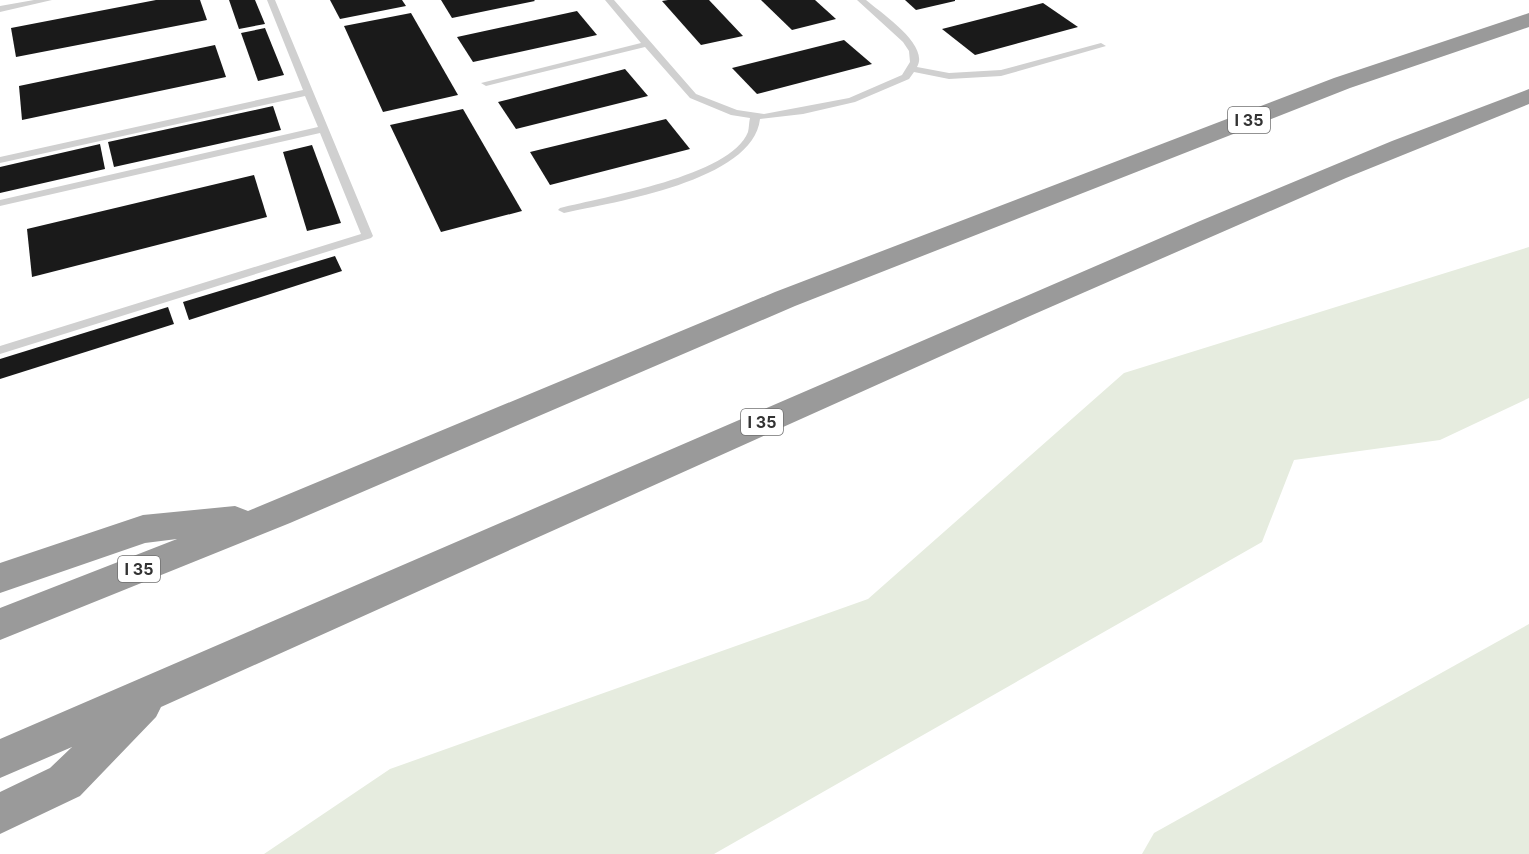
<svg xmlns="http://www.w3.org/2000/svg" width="1529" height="854" font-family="Inter,sans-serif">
<rect width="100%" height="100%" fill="#fff"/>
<g fill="#e6ecdf">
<polygon points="1529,247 1529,398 1440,440 1294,460 1262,542 714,854 264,854 390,769 868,599 1124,373"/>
<polygon points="1529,624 1529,854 1142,854 1154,833"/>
</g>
<g fill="#1a1a1a">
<polygon points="156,0 200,0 207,20 16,57 11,28"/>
<polygon points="229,0 255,0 265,24 239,29"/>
<polygon points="330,0 402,0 406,6 340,19"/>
<polygon points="441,0 534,0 535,1 452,18"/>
<polygon points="668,0 709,0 743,36 701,45 662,1"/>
<polygon points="761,0 815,0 836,19 792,30"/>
<polygon points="905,0 955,0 955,1 916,10"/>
<polygon points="1043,3 1078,27 975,55 942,29"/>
<polygon points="577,11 597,35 473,62 457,37"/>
<polygon points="411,13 458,95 383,112 344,26"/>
<polygon points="265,28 284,75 258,81 241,33"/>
<polygon points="844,40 872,64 757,94 732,68"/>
<polygon points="215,45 226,77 22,120 19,86"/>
<polygon points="625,69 648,96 516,129 498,102"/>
<polygon points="273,106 281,130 114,167 108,142"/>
<polygon points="463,109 522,211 441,232 390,125"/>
<polygon points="666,119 690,149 550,185 530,152"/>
<polygon points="100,144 105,169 0,193 0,167"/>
<polygon points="312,145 341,223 307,231 283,152"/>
<polygon points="254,175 267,217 32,277 27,229"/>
<polygon points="335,256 342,271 189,320 183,302"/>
<polygon points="168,307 174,324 0,379 0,359"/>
</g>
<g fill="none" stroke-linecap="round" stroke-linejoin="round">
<g fill="#d0d0d0" fill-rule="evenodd">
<polygon points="34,0 52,0 0,12 0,6"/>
<polygon points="267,0 275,0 373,236 371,238 0,354 0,346 361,234 320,133 0,206 0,200 318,127 305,96 0,163 0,157 303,90"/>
<path d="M605,0H614L696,94L737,110L764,114L849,98L902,75L910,62L909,51L903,42L857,0H866C881,13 930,45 917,67L949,73L1001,70L1101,43L1106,46L1001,76L949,79L914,72L909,79L855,102L803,114L760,119C753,181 614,202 564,213L558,210L560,208C603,197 731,176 748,132C749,128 749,122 750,118L731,115L690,98L645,47L486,86L481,83L641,43Z"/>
</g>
<g fill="#9a9a9a" fill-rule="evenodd">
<polygon points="1529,13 1529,27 1350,88 795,306 290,523 0,640 0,608 177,539 145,543 0,593 0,563 143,515 235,506 248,511 775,292 1334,78"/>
<polygon points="1529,89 1529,104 1346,178 1030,316 161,707 156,717 80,796 0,834 0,792 50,768 72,747 0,778 0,739 1200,221 1392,141"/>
</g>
</g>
<g text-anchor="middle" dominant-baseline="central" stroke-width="6" stroke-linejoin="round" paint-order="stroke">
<g fill="#fff" stroke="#707070" stroke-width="1.5">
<rect x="1228" y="107" width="42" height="26" rx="4.5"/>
<rect x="741" y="409" width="42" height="26" rx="4.5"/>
<rect x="118" y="556" width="42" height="26" rx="4.5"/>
</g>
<g font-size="16" font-weight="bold" fill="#333">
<text x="1249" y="120">I 35</text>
<text x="762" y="422">I 35</text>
<text x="139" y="569">I 35</text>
</g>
</g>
</svg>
